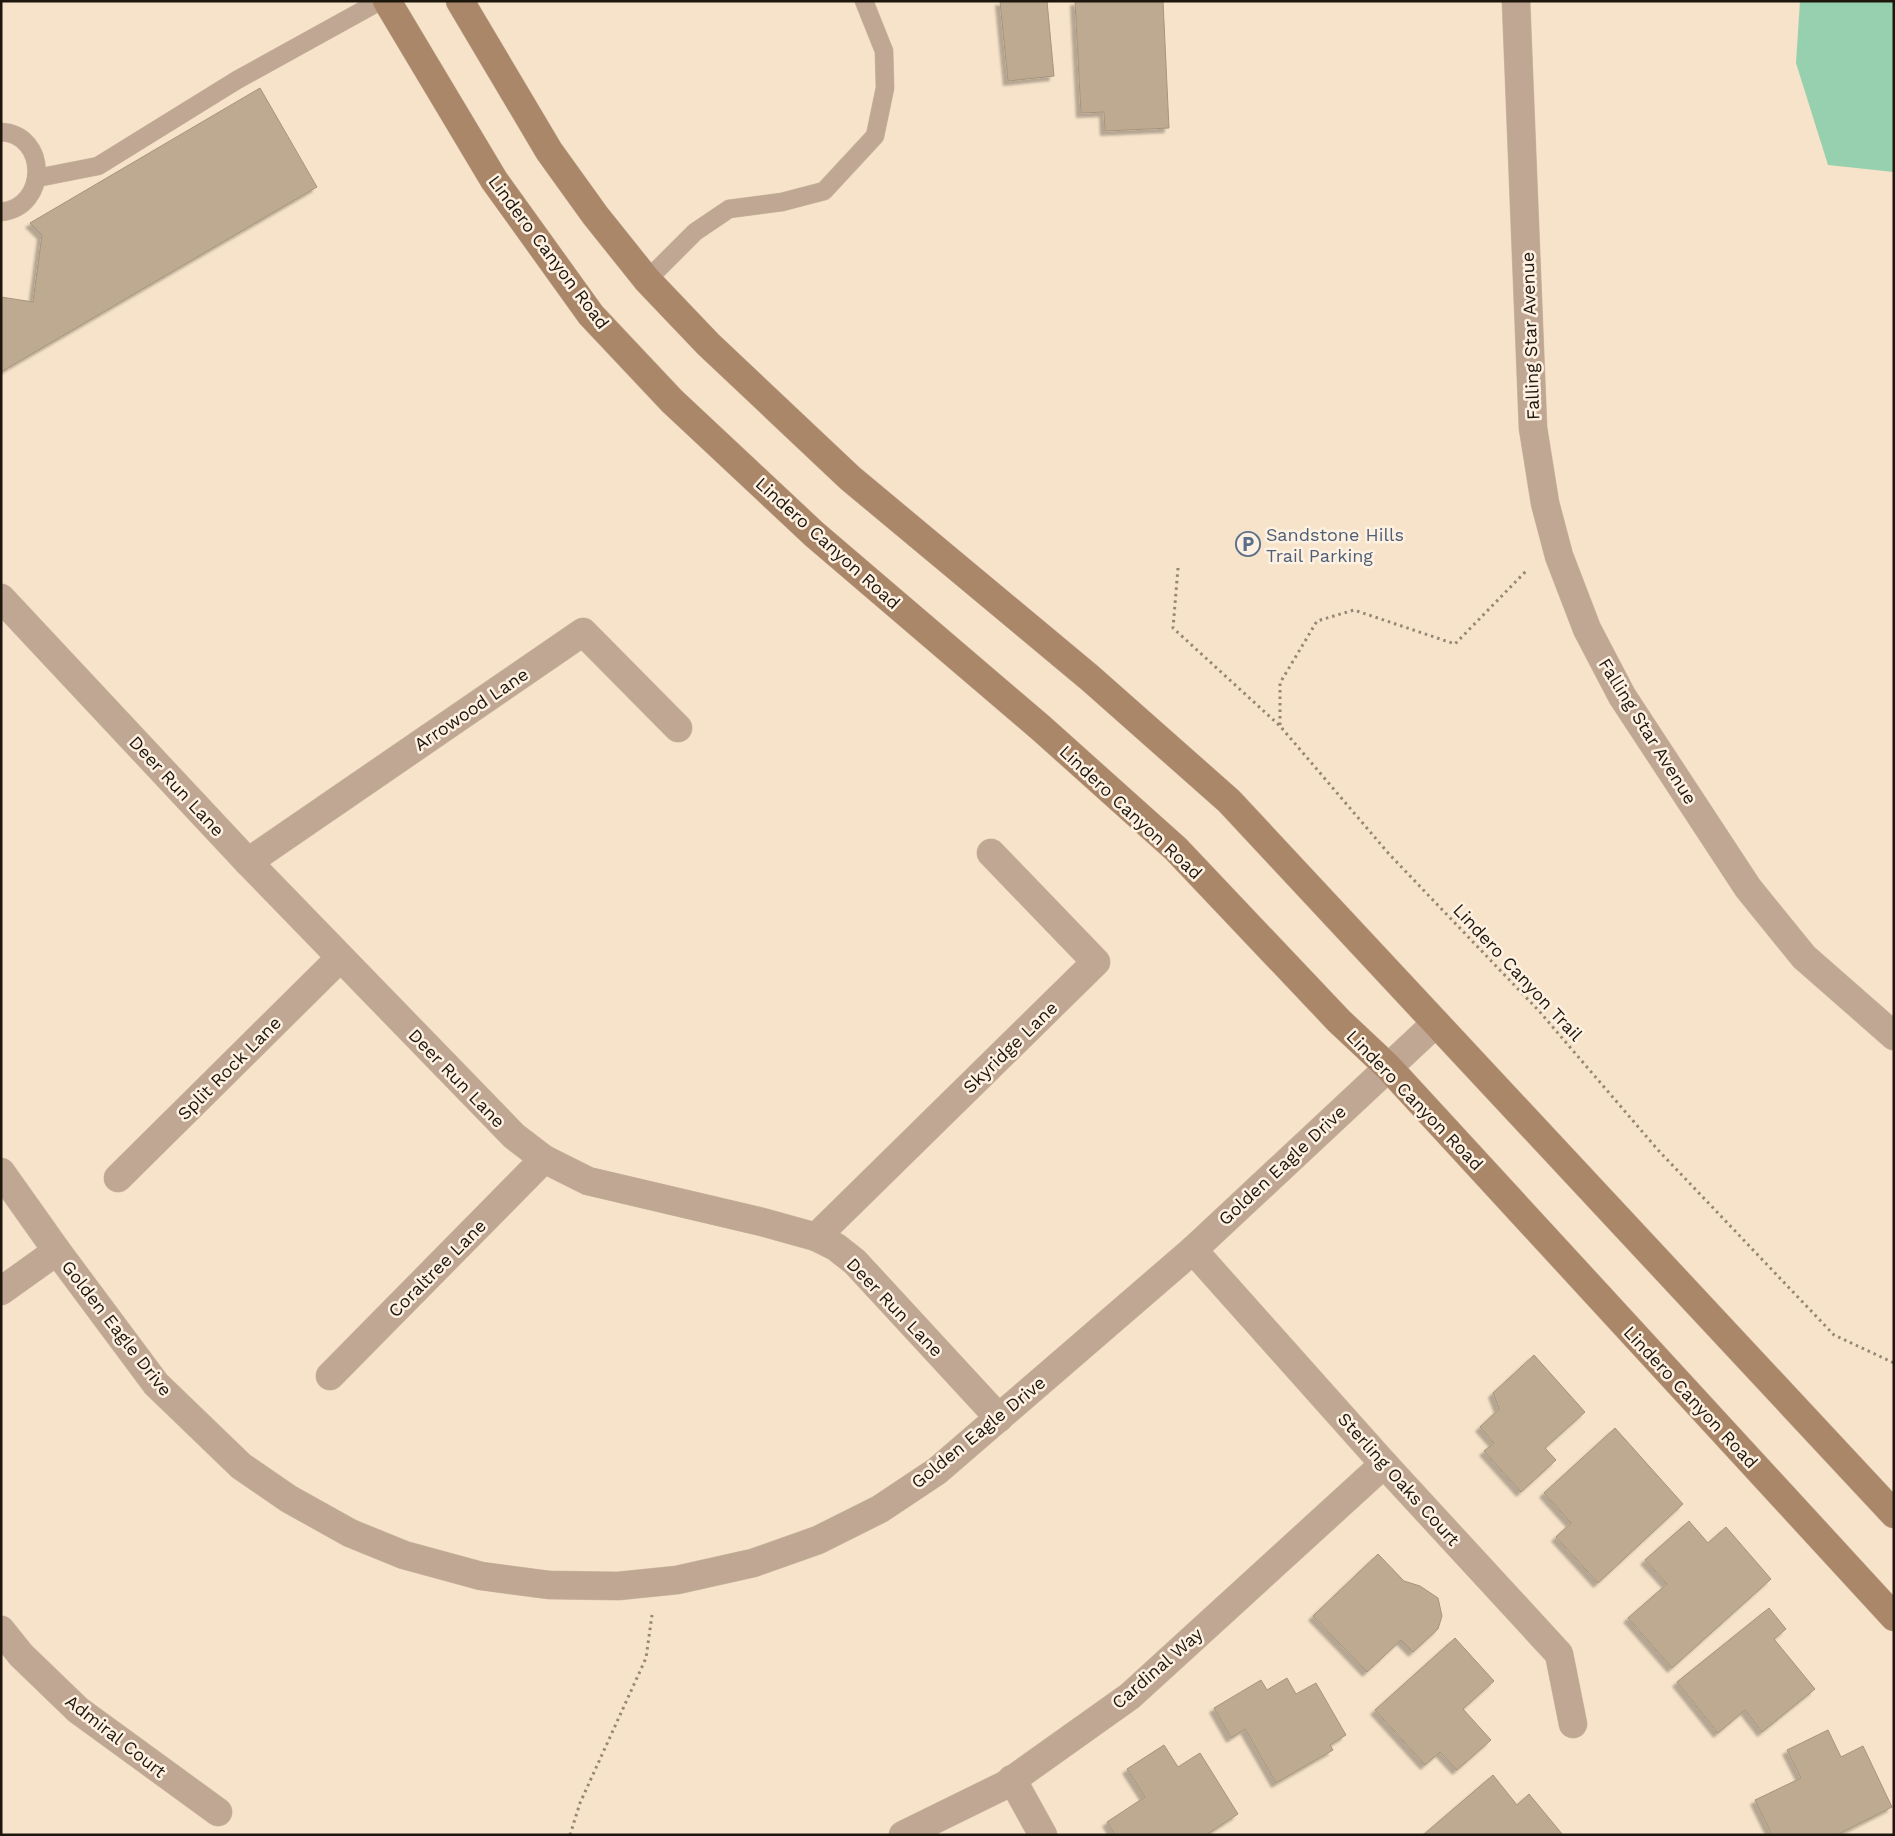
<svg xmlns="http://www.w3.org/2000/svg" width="1895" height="1836" font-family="'Work Sans',sans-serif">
<defs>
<filter id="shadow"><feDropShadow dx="-4.5" dy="4.5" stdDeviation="1" flood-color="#0004"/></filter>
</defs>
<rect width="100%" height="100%" fill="#f7e3c9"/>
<polygon fill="#97d0ae" points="1800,1 1894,1 1894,172 1828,165 1796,63"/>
<g fill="#bdaa91" stroke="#a7947c" filter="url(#shadow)">
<polygon points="1000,1 1047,1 1054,76 1008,81"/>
<polygon points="1075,1 1163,1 1169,128 1105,131 1104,112 1081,113"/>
<polygon points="260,88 317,187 1,372 1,297 33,302 42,235 30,223"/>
<polygon points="1534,1355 1585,1412 1545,1448 1556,1460 1521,1492 1484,1451 1494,1443 1480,1427 1499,1409 1493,1393"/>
<polygon points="1615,1428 1683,1504 1598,1583 1556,1537 1571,1523 1544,1493"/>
<polygon points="1689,1521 1708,1543 1726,1527 1771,1579 1672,1668 1628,1618 1667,1584 1645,1560"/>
<polygon points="1378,1554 1404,1581 1420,1586 1438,1598 1442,1616 1438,1629 1413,1652 1401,1640 1367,1672 1313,1616"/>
<polygon points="1769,1608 1786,1629 1774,1639 1815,1689 1762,1732 1745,1710 1718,1733 1677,1682"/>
<polygon points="1455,1638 1494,1681 1463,1709 1491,1740 1457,1770 1440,1752 1425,1765 1375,1710"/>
<polygon points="1287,1678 1296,1694 1316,1683 1346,1735 1330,1745 1333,1750 1276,1783 1245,1729 1231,1738 1214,1708 1261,1680 1267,1690"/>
<polygon points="1828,1730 1841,1757 1863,1746 1892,1807 1837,1835 1772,1835 1755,1800 1801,1778 1787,1750"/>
<polygon points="1164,1745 1178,1767 1200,1753 1238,1814 1206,1835 1115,1835 1107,1822 1145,1797 1127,1769"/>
<polygon points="1493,1775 1517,1805 1529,1794 1563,1835 1423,1835"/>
</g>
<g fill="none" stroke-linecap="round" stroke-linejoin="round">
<defs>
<g id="lane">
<path d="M1,132C48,134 49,207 1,212"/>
<polyline points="37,178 98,166 237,80 380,1"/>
<polyline points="647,280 695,232 729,209 782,202 824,191 875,136 885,88 884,51 864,1"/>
</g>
<g id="street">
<polyline points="1516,1 1533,428 1545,503 1559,556 1587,629 1622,696 1748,888 1804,957 1894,1036"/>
<polyline points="1,598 248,862 514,1136 544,1159 588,1181 762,1222 816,1237 836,1247 855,1262 999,1418"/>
<polyline points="248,862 583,632 678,728"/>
<polyline points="1,1172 57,1251 156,1384 241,1466 289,1499 350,1533 404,1555 481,1576 549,1585 618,1586 677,1580 753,1563 818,1540 880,1509 937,1471 1193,1250 1436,1023"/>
<polyline points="118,1178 340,958"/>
<polyline points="816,1237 1096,962 991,853"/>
<polyline points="1193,1250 1384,1464 1559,1654 1573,1724"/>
<polyline points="1,1291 57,1251"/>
<polyline points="330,1376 544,1159"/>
<polyline points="1,1630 21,1655 78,1710 218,1812"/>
<polyline points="1012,1779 1043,1835"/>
<polyline points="903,1835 1005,1785 1130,1696 1384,1464"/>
</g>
<g id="secondary">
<polyline points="387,1 494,180 591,315 672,401 814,534 1041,728 1176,849 1339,1021 1388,1067 1894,1617"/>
<polyline points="460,1 549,151 595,215 647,280 708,344 850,478 1090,678 1229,801 1894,1514"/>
</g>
</defs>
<use href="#lane" stroke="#d0bea7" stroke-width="19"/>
<use href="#street" stroke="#d0bea7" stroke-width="29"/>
<use href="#secondary" stroke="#d0bea7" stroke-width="29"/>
<g stroke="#958775" stroke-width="3" stroke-dasharray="2.5 4" stroke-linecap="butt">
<polyline points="1178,568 1173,628 1280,726 1389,854 1539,1011 1658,1150 1834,1335 1894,1363"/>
<polyline points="1280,725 1280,683 1317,621 1354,610 1455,644 1528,569"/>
<polyline points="570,1835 580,1803 646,1658 652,1615"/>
</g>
<use href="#lane" stroke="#bfa793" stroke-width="18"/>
<use href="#street" stroke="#bfa793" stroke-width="28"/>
<use href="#secondary" stroke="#ab876a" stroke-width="28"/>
</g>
<defs>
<symbol id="parking-ring" viewBox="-11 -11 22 22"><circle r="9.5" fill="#fef1e2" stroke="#5c6f8a" stroke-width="1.5"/><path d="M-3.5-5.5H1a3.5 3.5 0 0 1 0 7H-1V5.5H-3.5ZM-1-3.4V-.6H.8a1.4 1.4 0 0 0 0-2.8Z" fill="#5c6f8a"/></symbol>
</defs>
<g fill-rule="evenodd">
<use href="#parking-ring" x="1234" y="530" width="28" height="28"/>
</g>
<g text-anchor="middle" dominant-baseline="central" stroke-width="5" stroke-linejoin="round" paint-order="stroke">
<g font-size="18" fill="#1d160d" stroke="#fef1e2">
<text transform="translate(549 252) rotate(53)">Lindero Canyon Road</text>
<text transform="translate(1530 336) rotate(-92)">Falling Star Avenue</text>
<text transform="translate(828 543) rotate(42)">Lindero Canyon Road</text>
<text transform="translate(471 709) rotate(-34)">Arrowood Lane</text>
<text transform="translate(1648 731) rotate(58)">Falling Star Avenue</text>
<text transform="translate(177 786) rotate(47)">Deer Run Lane</text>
<text transform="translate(1131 812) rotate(43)">Lindero Canyon Road</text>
<text transform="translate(1518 972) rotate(47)">Lindero Canyon Trail</text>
<text transform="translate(1010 1047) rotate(-44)">Skyridge Lane</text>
<text transform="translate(229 1068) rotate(-45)">Split Rock Lane</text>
<text transform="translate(457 1078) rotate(46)">Deer Run Lane</text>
<text transform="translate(1415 1100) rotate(46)">Lindero Canyon Road</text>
<text transform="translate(1282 1165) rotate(-43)">Golden Eagle Drive</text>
<text transform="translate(437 1268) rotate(-45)">Coraltree Lane</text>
<text transform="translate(895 1307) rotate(46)">Deer Run Lane</text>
<text transform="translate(117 1328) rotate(52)">Golden Eagle Drive</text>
<text transform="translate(1691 1397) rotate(47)">Lindero Canyon Road</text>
<text transform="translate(978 1432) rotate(-39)">Golden Eagle Drive</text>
<text transform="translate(1399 1479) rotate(48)">Sterling Oaks Court</text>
<text transform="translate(1157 1668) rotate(-41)">Cardinal Way</text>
<text transform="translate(116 1736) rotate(38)">Admiral Court</text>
</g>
<g font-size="18" fill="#4e5e75" stroke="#fef1e2" text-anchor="start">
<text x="1266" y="534">Sandstone Hills<tspan x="1266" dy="21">Trail Parking</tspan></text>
</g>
</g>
<rect width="1895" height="1836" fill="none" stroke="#1d160d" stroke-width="5"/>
</svg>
